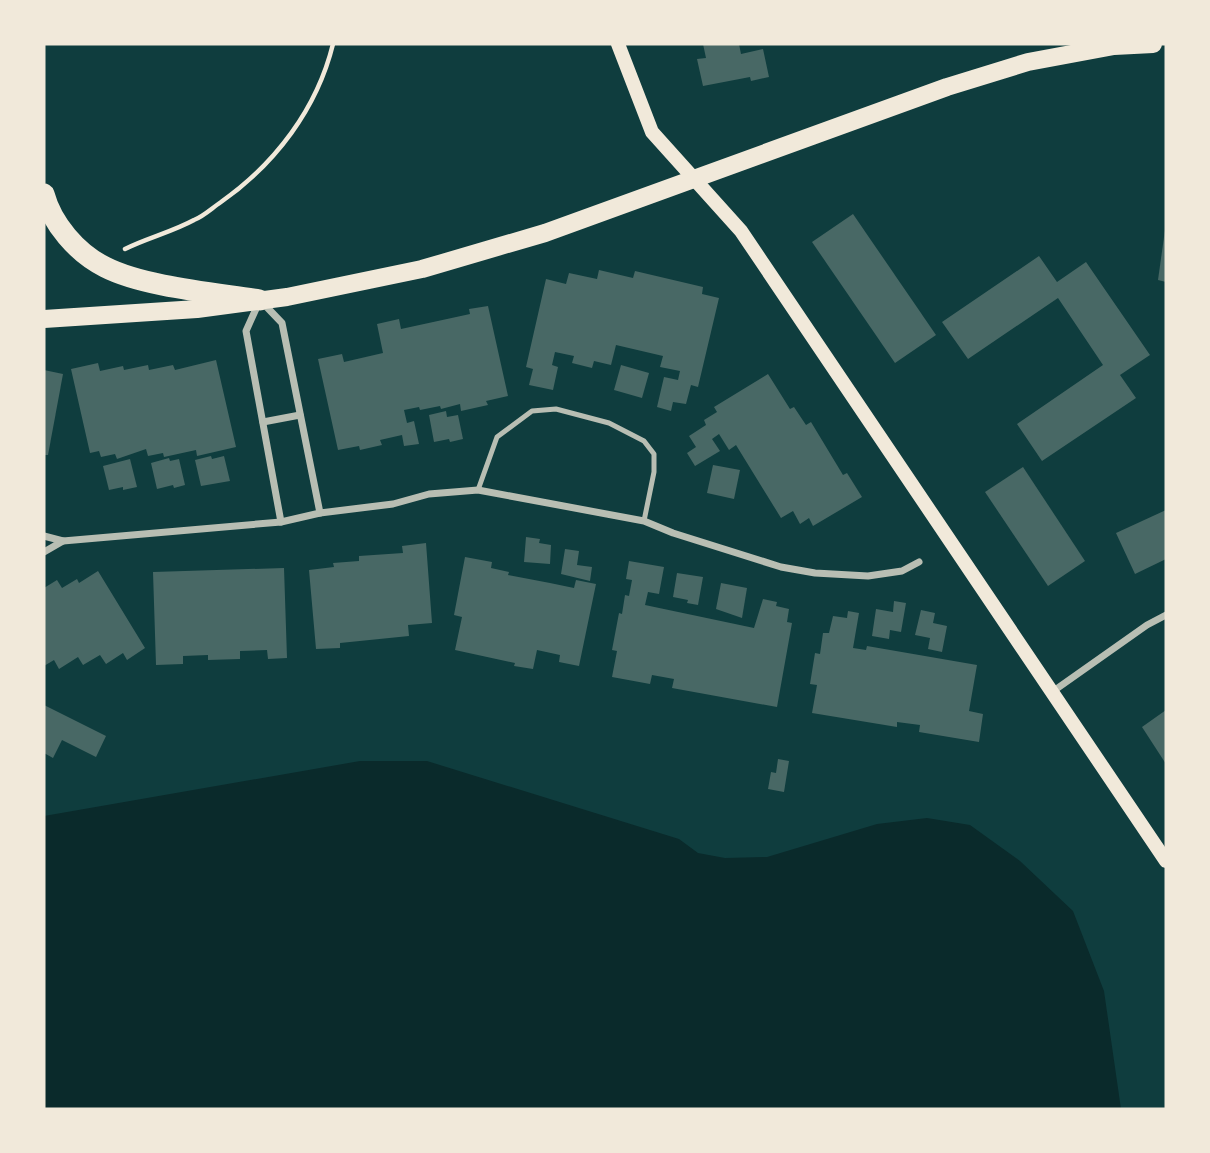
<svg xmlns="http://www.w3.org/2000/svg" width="1210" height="1153" font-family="Barlow,sans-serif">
<rect width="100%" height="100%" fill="#0f3d3e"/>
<polygon fill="#0a2a2b" points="360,761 427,761 679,839 698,853 725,858 767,857 877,824 927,818 970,825 1020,861 1073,911 1104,991 1121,1109 44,1109 44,816"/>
<g fill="#486865">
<polygon points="703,44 739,44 741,54 763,49 769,77 751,81 750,77 703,86 697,59 706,58"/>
<polygon points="853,214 936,335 895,363 812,242"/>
<polygon points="1165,230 1166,231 1166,282 1158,280"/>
<polygon points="1039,256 1057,282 1086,262 1150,355 1120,375 1136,398 1042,461 1017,424 1103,365 1058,298 968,359 942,322"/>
<polygon points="599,270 633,278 635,271 703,287 702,294 719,298 698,387 691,385 686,404 673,402 671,411 657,407 664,377 678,380 680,371 660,367 663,356 616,345 611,365 594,361 592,368 572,363 574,356 555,352 552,365 558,367 553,390 529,385 533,369 526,367 546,279 566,284 569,273 597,279"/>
<polygon points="488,306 508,396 486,401 488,405 461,411 460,404 441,409 440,406 420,410 419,407 404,410 407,423 414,421 419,444 404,446 402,435 380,440 382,445 360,450 359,446 338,450 318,359 342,354 344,362 383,353 377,324 399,319 401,329 470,314 469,309"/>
<polygon points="216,360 236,447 197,456 196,450 164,457 163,453 148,456 146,449 117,459 115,454 101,457 99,451 90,453 71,369 98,363 100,371 123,366 124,370 148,365 149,370 173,365 175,370"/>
<polygon points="621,365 649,373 642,398 614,390"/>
<polygon points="44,370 63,374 48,455 44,455"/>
<polygon points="768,374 790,409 794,407 806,425 811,422 843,475 847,473 862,497 813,526 809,518 800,524 793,511 781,518 736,445 729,450 719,434 712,439 720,451 695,466 687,453 696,447 689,436 706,425 704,420 717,412 714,407"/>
<polygon points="446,411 447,417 458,415 463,439 450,442 449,439 434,442 429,415"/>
<polygon points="211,456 212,459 224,456 230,481 201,486 195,460"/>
<polygon points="169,458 170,461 179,459 185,485 174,488 173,485 157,489 151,463"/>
<polygon points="130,459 137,487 123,490 123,487 109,490 103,466"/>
<polygon points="713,465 740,470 734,499 707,493"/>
<polygon points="1023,467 1085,561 1048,586 985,492"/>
<polygon points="1166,510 1166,559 1135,574 1116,533"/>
<polygon points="526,537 540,539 539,543 551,545 550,564 524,562"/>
<polygon points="426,543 432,623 408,625 409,636 340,643 340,648 316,649 309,570 334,567 333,563 359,561 359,556 403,553 402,546"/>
<polygon points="565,549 579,551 577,565 592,567 590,581 561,574"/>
<polygon points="465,557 492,562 491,568 509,572 508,575 550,583 574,588 576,580 596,584 579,666 559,662 560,655 537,650 533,669 514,666 515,663 455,650 462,617 454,615"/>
<polygon points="629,561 664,567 659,594 648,592 645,605 754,628 763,599 777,602 776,606 789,609 787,622 792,623 777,707 672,688 674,679 652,675 650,684 612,677 617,651 612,650 619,613 622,614 625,595 629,596 632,580 626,579"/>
<polygon points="284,568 287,658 268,659 267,650 240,651 240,659 208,660 208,655 183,656 183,664 156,665 153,572"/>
<polygon points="98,571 145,648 127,660 123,653 106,664 100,655 83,665 78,657 59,669 54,660 44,666 44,588 57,580 62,588 77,579 79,583"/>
<polygon points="677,573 703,577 698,605 687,603 688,600 673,597"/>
<polygon points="721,583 747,588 742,618 716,609"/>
<polygon points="894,601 906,603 901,632 890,630 889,639 872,636 876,609 893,612"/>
<polygon points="921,610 935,613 933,623 947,626 942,652 928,649 930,638 915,635"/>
<polygon points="848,611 859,613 853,648 866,650 867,646 977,665 969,711 983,714 979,742 919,732 920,725 897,722 897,727 812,713 817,685 810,684 815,653 820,654 823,633 829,633 833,616 847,618"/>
<polygon points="44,705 106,736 96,757 62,740 53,758 44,753"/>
<polygon points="1166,710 1166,764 1142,727"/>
<polygon points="778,759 789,761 784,792 768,789 771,772 776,773"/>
</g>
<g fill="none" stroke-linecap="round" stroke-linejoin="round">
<path stroke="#f1e9da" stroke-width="4.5" d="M125,249C147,238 172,232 194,220C204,216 212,208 221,202C275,164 317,109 333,44"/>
<polyline stroke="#b8beb3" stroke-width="5" points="478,490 497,437 532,411 556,409 609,423 644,441 654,454 654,472 644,521"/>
<g stroke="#b8beb3" stroke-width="7">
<polyline points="263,422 300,415"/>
<polyline points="281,522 246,331 260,300 282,323 320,513"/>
<polyline points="44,536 63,541 44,552"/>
<polyline points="63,541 281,522 320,513 393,504 429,494 478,490 644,521 673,533 781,567 815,573 868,576 902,571 919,562"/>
<polyline points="1052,692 1147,625 1166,615"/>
</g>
<polyline stroke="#f1e9da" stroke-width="14" points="618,44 652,132 741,231 1166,861"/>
<polyline stroke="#f1e9da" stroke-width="18" points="44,319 197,309 287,297 422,269 545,233 947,87 1028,62 1114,46 1153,44"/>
<path stroke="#f1e9da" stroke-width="21" d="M44,194C52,224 77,253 105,267C144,287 216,293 260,300"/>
</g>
<rect width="1210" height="1153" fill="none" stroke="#f1e9da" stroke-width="91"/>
</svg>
